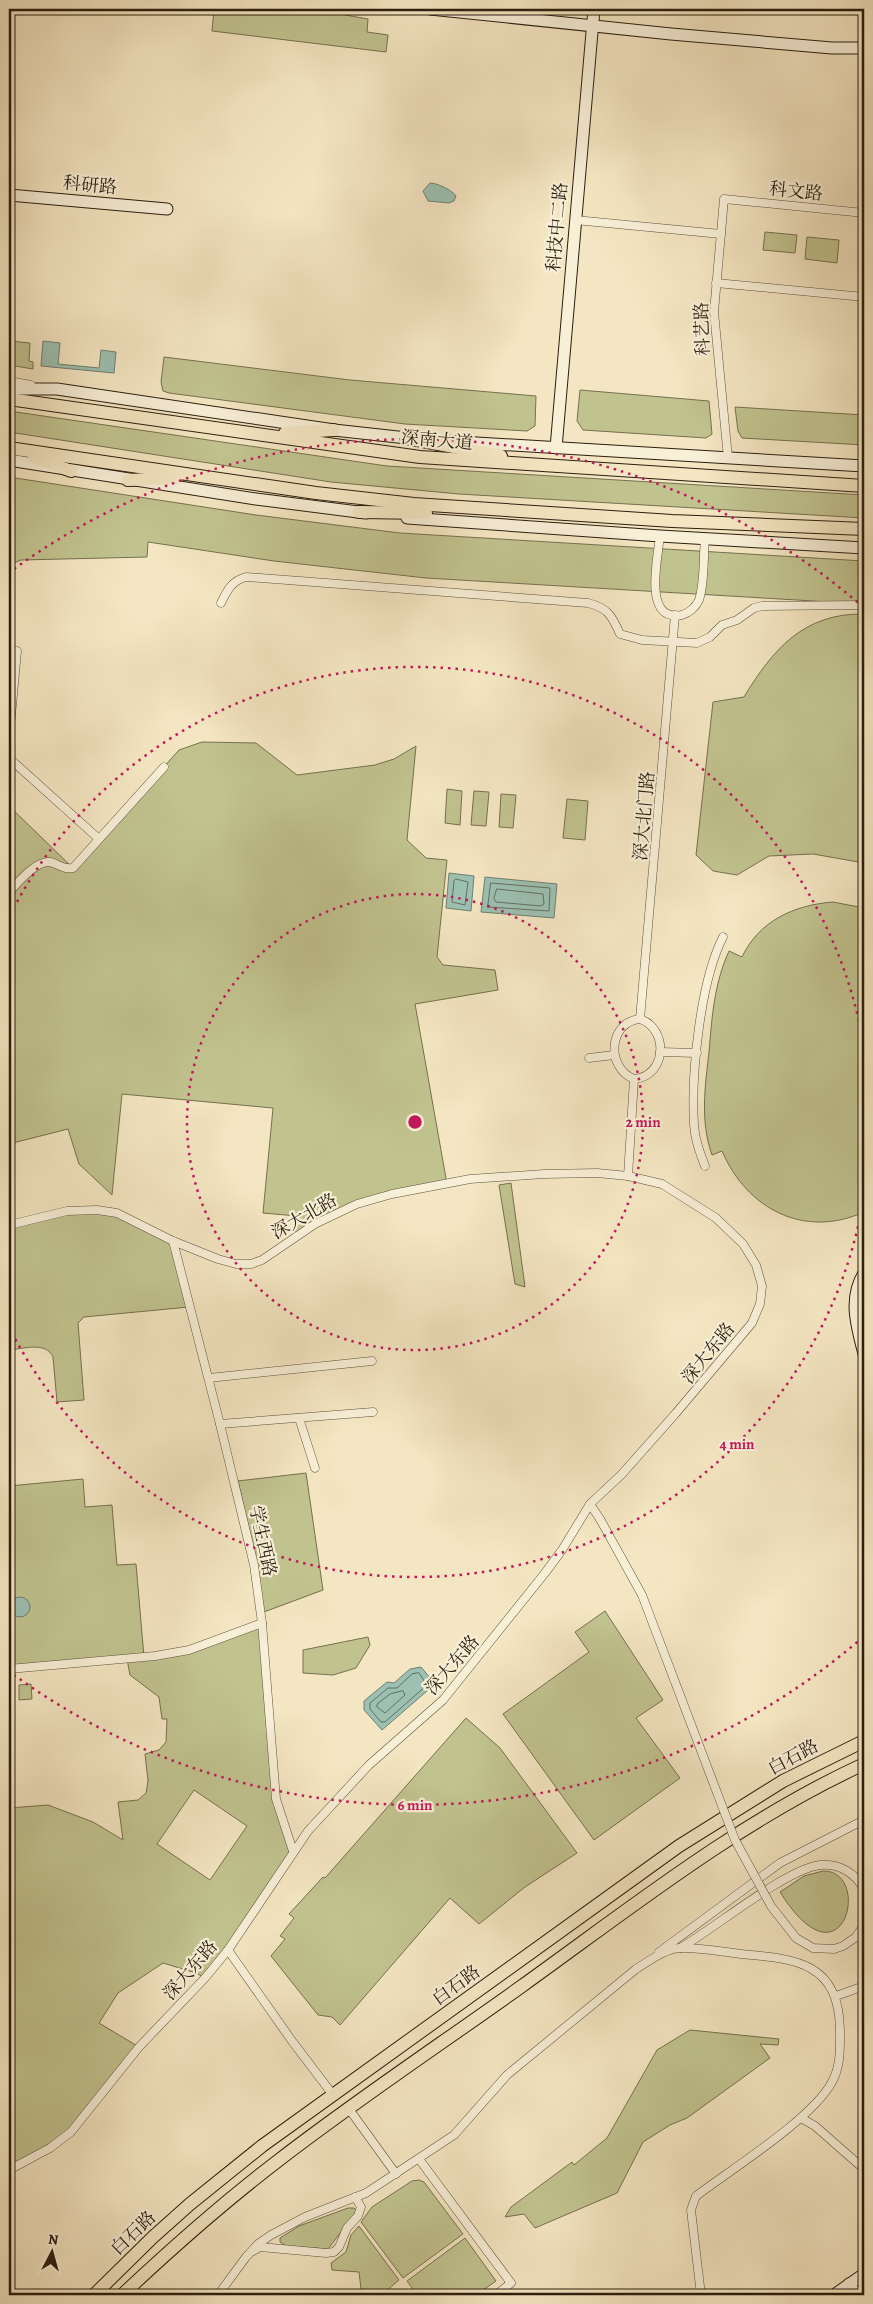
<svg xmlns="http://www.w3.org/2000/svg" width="873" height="2304" font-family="Alegreya,'Noto Serif SC',serif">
<rect width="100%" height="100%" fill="#f4e6c2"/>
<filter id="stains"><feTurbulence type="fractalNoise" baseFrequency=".004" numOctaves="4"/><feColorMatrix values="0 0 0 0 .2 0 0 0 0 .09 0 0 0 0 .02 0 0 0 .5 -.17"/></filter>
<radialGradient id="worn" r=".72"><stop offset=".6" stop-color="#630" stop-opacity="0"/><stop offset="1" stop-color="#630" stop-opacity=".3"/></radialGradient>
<g fill="#c1c38f" stroke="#76704f" fill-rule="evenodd">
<polygon points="214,9 311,9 368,19 367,32 388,35 386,52 212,31"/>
<polygon points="765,232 797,235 795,253 763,250"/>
<polygon points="807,237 839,240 837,263 805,259"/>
<polygon points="9,341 30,343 29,361 33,362 33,369 9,365"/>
<polygon points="164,357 350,380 536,396 535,426 527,431 405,424 169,393 163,391 161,382"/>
<polygon points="580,390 709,401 712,434 706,438 583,430 577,421"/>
<polygon points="735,407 864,415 864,445 742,438 738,431"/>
<polygon points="9,411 387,466 864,495 864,518 459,494 331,482 9,432"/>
<polygon points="9,477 256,515 400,533 864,561 864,604 426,578 274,561 148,542 147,557 21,560 9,565 12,521 9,520"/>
<path d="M864,614V863L813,854L769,856L737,875L713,871L696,855L713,702L744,697C773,649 804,613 864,614Z"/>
<polygon points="202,742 256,743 297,775 375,765 394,759 416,746 407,840 426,858 447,860 437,957 443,965 495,970 498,990 415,1004 447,1184 357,1204 295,1237 297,1216 263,1213 273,1108 122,1094 112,1195 79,1164 68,1129 9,1144 9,806 73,868 179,750"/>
<polygon points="447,789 462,791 460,825 445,823"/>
<polygon points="474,791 489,792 486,826 471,825"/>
<polygon points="501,794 516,795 513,828 499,827"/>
<polygon points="567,799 588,801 585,840 563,838"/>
<path d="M833,902L864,908V1212C804,1239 747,1209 722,1151L712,1155C700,1121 705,1087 709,1052C712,1017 714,984 729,951L742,957C759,921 794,905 833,902Z"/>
<polygon points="511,1183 525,1287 515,1284 499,1185"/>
<path d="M67,1211L117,1213L173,1241L189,1307L84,1317L78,1323L84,1400L57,1402L53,1357C46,1341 23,1349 9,1350V1225Z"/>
<polygon points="306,1473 323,1590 264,1612 257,1564 238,1481"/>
<path d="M83,1479L85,1507L112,1505L117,1565L136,1564L144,1657L189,1650L262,1623L276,1799L293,1851L205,1978L196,1973L163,1963L118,1993L99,2023L139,2047L71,2132L9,2170V1808L48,1805L93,1822L123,1840L118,1802L138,1800L146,1793L148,1781L145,1754L159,1750L166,1742L167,1719H162L159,1697L130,1675L127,1659L9,1669V1486ZM194,1790L247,1826L210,1880L157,1844Z"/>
<polygon points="605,1611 663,1700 636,1718 680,1778 594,1840 503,1714 589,1652 575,1632"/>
<polygon points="368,1637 370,1645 356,1668 333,1675 303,1673 303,1650"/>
<polygon points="31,1684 32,1699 19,1700 19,1685"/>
<polygon points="466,1718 500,1748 577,1853 525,1887 479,1924 450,1898 340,2025 332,2017 318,2015 271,1956 285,1939 280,1936 294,1918 289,1914 323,1877 325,1878"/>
<path d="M823,1871C873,1870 844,1994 780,1892L804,1876Z"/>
<polygon points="690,2030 779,2039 778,2045 760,2044 770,2058 687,2118 670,2125 643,2142 617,2193 535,2228 524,2214 505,2217 511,2207 572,2162 574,2165 607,2138 657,2050"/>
<polygon points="419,2180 424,2182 463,2234 403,2278 361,2222 372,2207 412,2181"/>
<polygon points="348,2208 354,2208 357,2211 328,2249 286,2246 280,2242 280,2238 299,2226"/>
<path d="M359,2226L399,2280C384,2292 380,2301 361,2289L359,2272L332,2270L331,2263L346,2252L351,2235Z"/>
<polygon points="465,2238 496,2281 476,2295 417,2295 407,2281"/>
</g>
<g fill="#9cc0b1" stroke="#6f7f70">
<path d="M430,183C437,183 452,190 456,196L454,201L449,203L428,201L423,191Z"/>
<polygon points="43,341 60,343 58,364 99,368 101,350 116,352 114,373 41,366"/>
<polygon points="449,873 474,876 471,911 446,908"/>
<polygon points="485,877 557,884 554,918 481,912"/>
<circle cx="20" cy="1607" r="10"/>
<polygon points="421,1667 435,1684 382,1730 364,1710 364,1701 387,1682 394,1683 410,1669"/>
</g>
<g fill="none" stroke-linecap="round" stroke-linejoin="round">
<g stroke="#646f60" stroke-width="1">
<polygon points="456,879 468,882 465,905 452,902 454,881"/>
<polygon points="491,883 550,888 549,911 488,907"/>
<polygon points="497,889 543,894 544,904 541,906 496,902 494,899"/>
<polygon points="419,1673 427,1685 385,1722 381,1722 370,1709 370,1703 388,1688 397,1688 412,1674"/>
<polygon points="403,1691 405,1695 385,1713 377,1707 377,1704 390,1694"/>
</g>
<defs>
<g id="street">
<polyline points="575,220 721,234"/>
<polyline points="716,283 864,297"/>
<polyline points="9,381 31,385"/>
<polyline points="728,458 714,312 724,199 864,213"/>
<path d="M660,536C658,557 642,623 682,615C689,613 696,607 699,600C705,582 703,558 705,539"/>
<path d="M221,603C227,591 231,581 246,577L588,603C608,608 612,616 620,634L642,640L697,643L710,637L722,625L737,620L754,608L762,606L864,605"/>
<polyline points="9,738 17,651"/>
<polyline points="9,758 99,839"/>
<path d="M9,892C18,883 36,860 50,862C59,864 63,870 73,868L164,767"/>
<polyline points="640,1019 675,615"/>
<path d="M640,1019C669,1029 667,1076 634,1079C606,1068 608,1022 640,1019Z"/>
<polyline points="660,1052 697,1053"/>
<polyline points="589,1058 614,1055"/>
<path d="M705,1166C700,1153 695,1140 694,1125C691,1075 700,982 723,937"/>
<polyline points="628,1176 634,1079"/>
<polyline points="9,1225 67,1211 97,1210 117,1213 173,1241 218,1259 236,1264 251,1264 262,1260 315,1224 357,1204 392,1194 470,1179 544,1174 597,1173 628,1176 662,1184 716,1218 743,1244 756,1265 762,1286 760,1304 752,1323 676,1413 622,1474 590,1504 562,1550 545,1573 443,1700 369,1765 308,1831 228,1950 205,1978 139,2047 71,2132 50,2148 9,2170"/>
<polyline points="173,1241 220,1424 254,1565 262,1623 276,1799 293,1851"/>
<polyline points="209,1378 372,1361"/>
<polyline points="299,1418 315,1468"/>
<polyline points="220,1424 373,1412"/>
<polyline points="590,1504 600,1519"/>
<polyline points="9,1669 155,1656 189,1650 262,1623"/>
<path d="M680,1948C714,1929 786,1869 820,1865C839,1863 855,1873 864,1889"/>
<polyline points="228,1950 292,2041 333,2095"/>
<polyline points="659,1952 780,1863 864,1820"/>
<polyline points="836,1996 864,1986"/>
<polyline points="349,2109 396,2174"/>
<polyline points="801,2118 815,2126 864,2169"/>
<polyline points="419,2159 511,2283 496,2295"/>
<polyline points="253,2251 260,2247 326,2253 334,2252 339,2247 347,2228 358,2216 361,2207 355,2197"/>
<path d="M218,2295L246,2257L258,2244L271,2235L305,2217L366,2193L454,2135L507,2075L636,1969C649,1961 664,1949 680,1948C700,1947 722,1952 741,1954C796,1959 839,1962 840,2030C840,2047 841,2066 832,2082C813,2118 732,2169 696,2196L691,2210L701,2295"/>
</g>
<g id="secondary">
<polyline points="430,9 671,34 832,48 864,48"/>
<polyline points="9,195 167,209"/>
<polyline points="9,389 57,389 334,430 416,439"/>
<polyline points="444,441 864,466"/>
<polyline points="556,448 594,9"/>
<polyline points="9,460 256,499 366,513"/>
<polyline points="407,518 660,536 864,548"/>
<path d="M864,1273C848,1299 857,1327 864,1354"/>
<polyline points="849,2284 857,2295"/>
<polyline points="834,2295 864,2274"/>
</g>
<g id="primary">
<polyline points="9,399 420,457 864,486"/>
<polyline points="285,433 334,430"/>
<polyline points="407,438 501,456"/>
<polyline points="9,448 316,493 414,504 672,521 864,529"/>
<polyline points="34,457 71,471"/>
<polyline points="128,480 176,478"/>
<polyline points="359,512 426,513"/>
<polyline points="94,2295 153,2237 190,2204 262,2146 679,1846 783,1781 864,1741"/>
<path d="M122,2295C172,2248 224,2202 279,2160C358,2099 441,2044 522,1986C632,1907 740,1821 864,1764"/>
</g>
</defs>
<use href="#street" stroke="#5d503c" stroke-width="9"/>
<use href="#secondary" stroke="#2b1e0f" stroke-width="13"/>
<use href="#primary" stroke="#2b1e0f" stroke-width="14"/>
<use href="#street" stroke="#f8efd7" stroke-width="8"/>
<use href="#secondary" stroke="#f8efd7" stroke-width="11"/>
<use href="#primary" stroke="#f4e6c2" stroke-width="12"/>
<defs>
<polyline id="street-bridge" points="600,1519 642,1595 735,1840 771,1906 796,1938 813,1948 834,1949 843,1946 856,1937 864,1925"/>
</defs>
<use href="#street-bridge" stroke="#5d503c" stroke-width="9" stroke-linecap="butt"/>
<use href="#street-bridge" stroke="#f8efd7" stroke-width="8"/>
</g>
<g fill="none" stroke="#c2185b" stroke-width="2.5" stroke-dasharray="2.5 5">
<circle cx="415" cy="1122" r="228"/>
<path d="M864 1197A455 455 0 0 1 10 1329M10 915A455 455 0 0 1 864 1047"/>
<path d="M863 1637A683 683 0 0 1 14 1675M14 569A683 683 0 0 1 863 607"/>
</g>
<g text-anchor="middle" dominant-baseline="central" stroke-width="4.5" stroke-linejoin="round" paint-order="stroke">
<g font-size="18" fill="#2b1e0f" stroke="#f8efd7">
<text transform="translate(90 185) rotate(5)">科研路</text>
<text transform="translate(796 191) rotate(6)">科文路</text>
<text transform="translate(557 227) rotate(-85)">科技中二路</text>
<text transform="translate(702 329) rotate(-92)">科艺路</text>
<text transform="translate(437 440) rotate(5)">深南大道</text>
<text transform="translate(644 816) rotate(-85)">深大北门路</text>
<text transform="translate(304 1216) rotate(-30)">深大北路</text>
<text transform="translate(708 1353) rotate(-51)">深大东路</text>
<text transform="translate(263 1541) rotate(78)">学生西路</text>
<text transform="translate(452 1665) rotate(-49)">深大东路</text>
<text transform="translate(793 1757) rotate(-28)">白石路</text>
<text transform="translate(190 1970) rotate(-49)">深大东路</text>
<text transform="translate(456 1985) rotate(-36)">白石路</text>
<text transform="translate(133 2233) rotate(-44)">白石路</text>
</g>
</g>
<circle cx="415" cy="1122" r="8" fill="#c2185b" stroke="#f8efd7" stroke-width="2.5"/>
<g font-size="15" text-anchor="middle" font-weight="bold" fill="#c2185b" stroke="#f8efd7" stroke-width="4.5" stroke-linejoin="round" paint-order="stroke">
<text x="643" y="1127">2 min</text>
<text x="737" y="1449">4 min</text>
<text x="415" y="1810">6 min</text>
</g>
<rect width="873" height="2304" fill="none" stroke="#f4e6c2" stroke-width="30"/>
<rect x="10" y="10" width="853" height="2284" fill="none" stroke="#2b1e0f" stroke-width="2.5"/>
<rect x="15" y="15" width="843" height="2274" fill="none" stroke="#2b1e0f"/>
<g transform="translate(52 2252) rotate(6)" stroke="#f8efd7" stroke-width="4" paint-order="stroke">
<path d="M0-4L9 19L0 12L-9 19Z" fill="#2b1e0f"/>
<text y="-8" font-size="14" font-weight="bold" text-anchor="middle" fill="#2b1e0f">N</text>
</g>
<rect width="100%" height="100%" filter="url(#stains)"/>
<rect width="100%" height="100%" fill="url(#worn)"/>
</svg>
